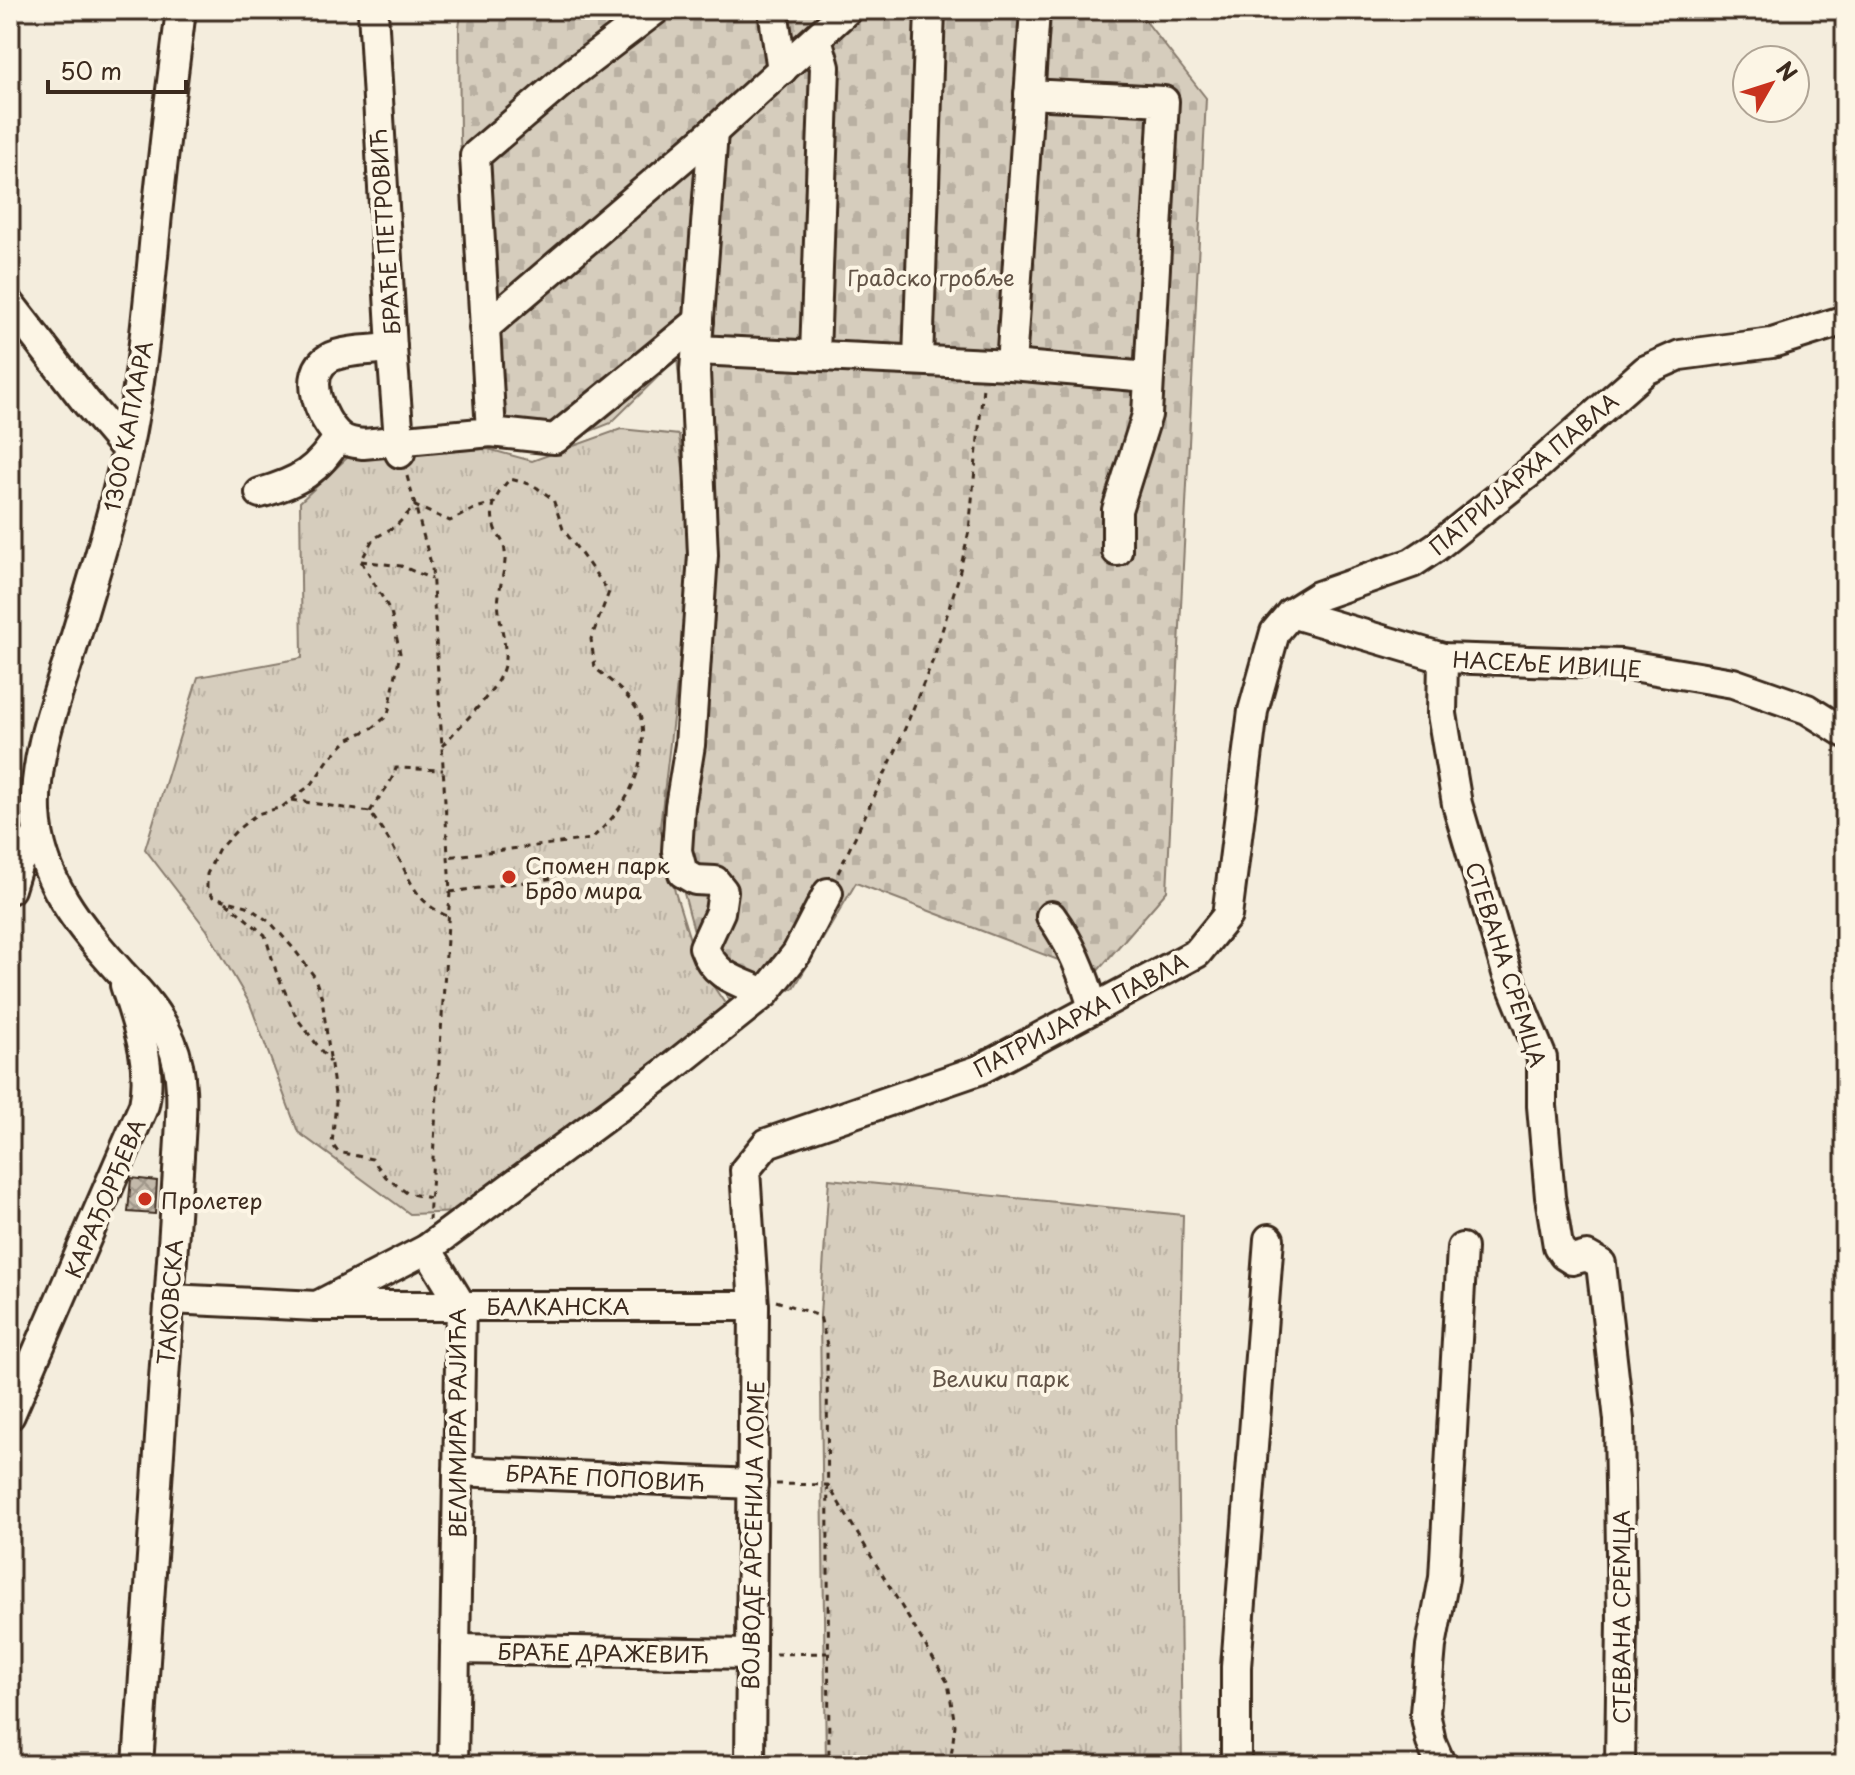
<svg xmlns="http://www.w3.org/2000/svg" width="1855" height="1775" font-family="'Playpen Sans',sans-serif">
<defs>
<pattern id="cemetery-stones" width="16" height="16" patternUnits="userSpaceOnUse" patternTransform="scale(2)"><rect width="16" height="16" fill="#d6cdbd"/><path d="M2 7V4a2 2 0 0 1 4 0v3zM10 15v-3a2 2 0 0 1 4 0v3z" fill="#b9b0a2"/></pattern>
<pattern id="park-tufts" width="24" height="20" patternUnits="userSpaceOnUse" patternTransform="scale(2)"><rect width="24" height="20" fill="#d6cdbd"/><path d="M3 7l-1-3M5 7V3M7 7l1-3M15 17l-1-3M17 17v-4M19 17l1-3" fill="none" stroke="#b9b0a2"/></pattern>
<pattern id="building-cross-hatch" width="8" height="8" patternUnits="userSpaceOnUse" patternTransform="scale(2)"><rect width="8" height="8" fill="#c3b9aa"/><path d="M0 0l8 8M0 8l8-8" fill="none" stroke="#a0978a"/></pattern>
</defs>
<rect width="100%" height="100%" fill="#f4eddd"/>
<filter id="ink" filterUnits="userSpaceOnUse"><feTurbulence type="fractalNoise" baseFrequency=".0125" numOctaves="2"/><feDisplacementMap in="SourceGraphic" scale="16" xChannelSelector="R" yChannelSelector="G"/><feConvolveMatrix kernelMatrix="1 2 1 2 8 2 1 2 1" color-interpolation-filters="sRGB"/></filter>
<g filter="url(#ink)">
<polygon fill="url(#cemetery-stones)" stroke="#887c6e" stroke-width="2" points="462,10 1137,10 1206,98 1167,891 1095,974 856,883 794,988 746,1008 730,1001 701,957 666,826 697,551 677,358 611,423 535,453 513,447 480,432 460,138 459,27"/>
<g fill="url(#park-tufts)" stroke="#887c6e" stroke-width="2">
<polygon points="621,429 679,435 693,550 660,827 675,892 697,962 726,1005 460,1212 410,1214 298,1132 250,1004 207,930 145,849 198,677 302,658 300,502 349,456 488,449 532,461"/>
<polygon points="829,1179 1183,1215 1178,1417 1182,1765 826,1765 820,1316"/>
</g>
<polygon fill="url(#building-cross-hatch)" stroke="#3b2a1e" stroke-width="2" points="131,1178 157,1181 155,1214 128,1212"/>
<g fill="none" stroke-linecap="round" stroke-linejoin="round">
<defs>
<g id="minor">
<polyline points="373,10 392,348 400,453"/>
<polyline points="773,10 782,70"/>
<polyline points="1029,94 1164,101 1147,415 1117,510 1117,551"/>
<polyline points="10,304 86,402 127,450"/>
<polyline points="484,328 713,132 847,10"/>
<path d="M392,348C375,350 342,350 329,358C301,374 321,420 339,436C346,442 354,443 363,444L491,432L475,156L571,74L655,10"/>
<polyline points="697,350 1011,365 1148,377"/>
<polyline points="815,355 825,67 817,38"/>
<polyline points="918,360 930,10"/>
<polyline points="1011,365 1035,10"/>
<polyline points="491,432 555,439 699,321"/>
<path d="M260,493C299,482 318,471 339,436"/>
<polyline points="1291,613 1443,658 1621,664 1733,683 1807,709 1845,733"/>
<polyline points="1443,658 1442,714 1457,804 1507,973 1542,1058 1542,1106 1550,1197 1558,1246 1564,1255 1572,1260 1587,1256 1601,1264 1619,1420 1622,1620 1620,1765"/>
<polyline points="10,889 18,863 38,834"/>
<path d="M1051,916C1072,945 1084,974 1093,1009"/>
<polyline points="765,993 797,953 828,893"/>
<polyline points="427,1249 461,1305 453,1765"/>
<polyline points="169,1299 317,1306 754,1306"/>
<path d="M317,1306L427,1249L666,1072L765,993C738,981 714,977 704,947L720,912L723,891L715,881L695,880L683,873L677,851L680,806L690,745L703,555L695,371L713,132"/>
<path d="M10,1415L144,1105C153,1065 137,1023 125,985"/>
<polyline points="458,1471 753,1484"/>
<polyline points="455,1649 751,1654"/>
<path d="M138,1765L179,1156C181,1118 186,1078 171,1042C160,1015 141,994 122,974C79,926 39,879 36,812C34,760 53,708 69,659C89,591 111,524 126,455C143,376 149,295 157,214C164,146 172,78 181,10"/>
<polyline points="750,1765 754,1306 745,1170 767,1143 979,1070 1197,953 1227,916 1253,711 1275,632 1291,613 1318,596 1412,563 1436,547 1529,473 1646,370 1680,355 1772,343 1845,320"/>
<polyline points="1236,1765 1236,1667 1269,1239"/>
<polyline points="1441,1765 1431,1742 1425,1713 1431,1646 1444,1578 1462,1248"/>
</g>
</defs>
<use href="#minor" stroke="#3b2a1e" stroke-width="34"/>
<g stroke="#3b2a1e" stroke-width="3" stroke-dasharray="6 6" stroke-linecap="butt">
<polyline points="407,476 432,567 450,892 429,1220"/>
<polyline points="361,561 401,566 432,579"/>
<path d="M442,746C461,724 488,701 501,674C513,649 495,620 499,595C501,579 508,561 504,546C503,540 497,535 495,529C488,508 496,494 510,479L533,485L553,499L563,529L609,592L591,639L595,668C610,680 630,696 639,713C643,722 643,734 642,743C641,782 620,814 591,839L448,857"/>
<path d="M292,800L370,812C378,824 387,836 394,849C411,880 413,900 447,916"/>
<path d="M370,812C378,797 392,784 396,768L443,770"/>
<polyline points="838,873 897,748 933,660 958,579 969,531 983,387"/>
<polyline points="450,892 569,876"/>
<polyline points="226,902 265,935 276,971 296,1017 330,1062"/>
<polyline points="430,1198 407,1193 386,1177 372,1159 338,1152 332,1144 336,1102 322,998 314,976 294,949 271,923 247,906 213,897 207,889 207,874 218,850 237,830 257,814 282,807 312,784 329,759 349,739 374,727 388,715 400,653 391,612 361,561 373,539 396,526 415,506 450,521 476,508 494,503"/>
<polyline points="776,1301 820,1316 827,1345 829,1765"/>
<polyline points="776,1484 828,1485 948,1683 955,1725 950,1765"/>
<polyline points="775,1654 827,1653"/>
</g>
<use href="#minor" stroke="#fcf5e5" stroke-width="28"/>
</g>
</g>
<g fill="#c8321e" stroke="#fcf5e5" stroke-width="3">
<circle cx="509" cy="877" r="8"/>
<circle cx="145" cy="1199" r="8"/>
</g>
<g text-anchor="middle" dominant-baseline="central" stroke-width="8" stroke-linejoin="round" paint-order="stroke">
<g font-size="22" fill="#3b2a1e" stroke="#fcf5e5">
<text transform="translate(384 232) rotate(-94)">БРАЋЕ ПЕТРОВИЋ</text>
<text transform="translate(127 426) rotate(-79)">1300 КАПЛАРА</text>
<text transform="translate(1523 473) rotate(-40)">ПАТРИЈАРХА ПАВЛА</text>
<text transform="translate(1547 663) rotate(3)">НАСЕЉЕ ИВИЦЕ</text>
<text transform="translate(1507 964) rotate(72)">СТЕВАНА СРЕМЦА</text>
<text transform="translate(1080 1014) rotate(-28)">ПАТРИЈАРХА ПАВЛА</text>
<text transform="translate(104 1198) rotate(-67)">КАРАЂОРЂЕВА</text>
<text transform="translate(169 1302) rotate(-86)">ТАКОВСКА</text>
<text x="558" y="1305">БАЛКАНСКА</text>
<text transform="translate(456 1423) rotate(-90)">ВЕЛИМИРА РАЈИЋА</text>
<text transform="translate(605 1477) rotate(3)">БРАЋЕ ПОПОВИЋ</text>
<text transform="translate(752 1535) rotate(-89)">ВОЈВОДЕ АРСЕНИЈА ЛОМЕ</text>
<text transform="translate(1620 1617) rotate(-90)">СТЕВАНА СРЕМЦА</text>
<text transform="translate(603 1652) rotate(1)">БРАЋЕ ДРАЖЕВИЋ</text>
</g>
<g font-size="22" fill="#625346" stroke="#fcf5e5">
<text x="931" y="276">Градско гробље</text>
<text x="1000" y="1377">Велики парк</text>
</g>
<g font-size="22" fill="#3b2a1e" stroke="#fcf5e5" text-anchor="start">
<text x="525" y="864">Спомен парк<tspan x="525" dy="25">Брдо мира</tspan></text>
<text x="161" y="1199">Пролетер</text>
</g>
</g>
<rect width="1855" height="1775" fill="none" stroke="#fcf5e5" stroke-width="40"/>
<rect x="20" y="20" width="1815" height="1735" fill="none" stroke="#3b2a1e" stroke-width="3" filter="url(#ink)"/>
<g transform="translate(1771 84) rotate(51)"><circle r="38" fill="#fcf5e5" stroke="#afa495" stroke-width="2"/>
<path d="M0-6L14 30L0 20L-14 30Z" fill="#c8321e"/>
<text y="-12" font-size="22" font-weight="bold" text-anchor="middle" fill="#3b2a1e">N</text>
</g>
<path d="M48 80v12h138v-12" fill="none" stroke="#3b2a1e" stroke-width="4"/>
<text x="60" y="80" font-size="24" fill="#3b2a1e" stroke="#fcf5e5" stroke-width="6" paint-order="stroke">50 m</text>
</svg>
